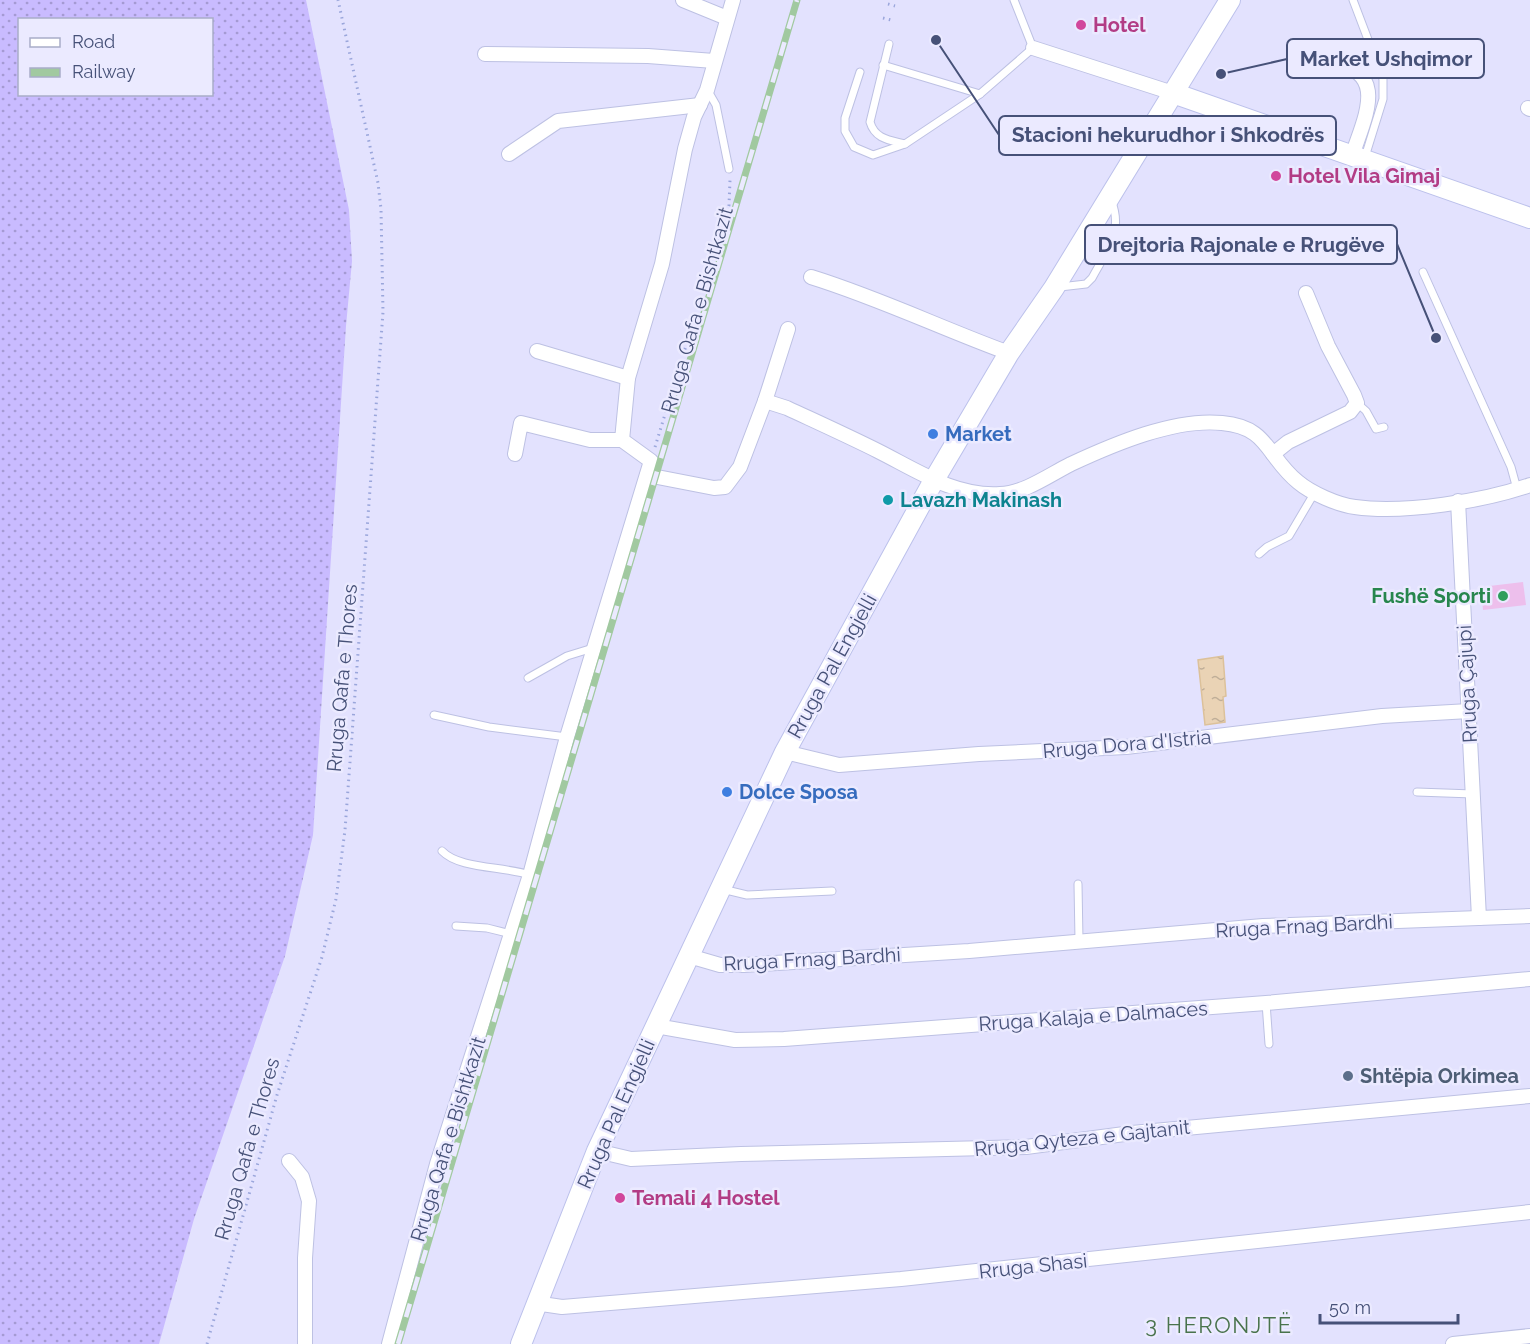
<svg xmlns="http://www.w3.org/2000/svg" width="1530" height="1344" font-family="Raleway,sans-serif">
<defs>
<pattern id="sand-dots" width="8" height="8" patternUnits="userSpaceOnUse" patternTransform="scale(1.5)"><rect width="8" height="8" fill="#c9bbff"/><path d="M2 2h.1M6 6h.1" fill="none" stroke="#a59ad3" stroke-width="1.8" stroke-linecap="round"/></pattern>
<pattern id="water-ripples" width="26" height="14" patternUnits="userSpaceOnUse" patternTransform="scale(1.5)"><rect width="26" height="14" fill="#ead3b5"/><path d="M2 4q2-2 4 0t4 0M15 11q2-2 4 0t4 0" fill="none" stroke="#bfae98"/></pattern>
</defs>
<rect width="100%" height="100%" fill="#e3e2fe"/>
<polygon fill="#edbfec" points="1523,582 1526,605 1483,610 1481,587"/>
<path fill="url(#sand-dots)" fill-rule="evenodd" d="M0,0H306L349,210L352,261L346,326L313,835L285,956L194,1219L159,1344H0ZM20,20H212V94H20Z"/>
<polygon fill="url(#water-ripples)" stroke="#dcc19a" stroke-width="1.5" points="1223,656 1226,696 1223,697 1225,722 1205,725 1198,660"/>
<g fill="none" stroke-linecap="round" stroke-linejoin="round">
<defs>
<g id="lane">
<polyline points="1353,0 1383,79 1383,99 1365,157"/>
<path d="M889,44L870,122C875,139 889,140 905,144"/>
<polyline points="883,65 980,94"/>
<polyline points="860,72 845,118 845,131 854,147 873,155 905,144 980,94 1033,48 1014,0"/>
<polyline points="708,91 716,105 729,169"/>
<polyline points="1423,272 1511,467 1517,489"/>
<path d="M1060,287L1086,284L1092,278C1107,250 1124,231 1111,200"/>
<polyline points="1357,403 1366,411 1376,429 1384,427"/>
<polyline points="1259,554 1267,547 1289,536 1315,492"/>
<polyline points="528,678 567,656 593,648"/>
<polyline points="434,715 489,727 567,737"/>
<polyline points="1417,792 1473,794"/>
<path d="M442,851C459,869 503,866 530,875"/>
<polyline points="1078,884 1079,940"/>
<polyline points="722,889 747,895 832,891"/>
<polyline points="456,926 487,928 511,934"/>
<polyline points="1266,1003 1269,1044"/>
</g>
<g id="street">
<polyline points="683,0 727,18"/>
<polyline points="1033,48 1173,93"/>
<polyline points="485,54 648,56 714,61"/>
<path d="M1329,62C1390,71 1365,116 1352,156"/>
<polyline points="1528,108 1530,109"/>
<polyline points="509,154 558,121 700,105"/>
<path d="M811,277C879,298 943,329 1009,353"/>
<path d="M788,329L765,401L787,408C817,422 848,436 878,451C916,470 955,497 1000,494C1025,493 1049,475 1071,464C1114,444 1175,418 1222,423C1269,427 1266,456 1298,482C1311,493 1338,505 1355,507C1404,514 1484,501 1530,485"/>
<polyline points="537,351 628,378"/>
<polyline points="515,454 521,423 590,440 622,440"/>
<polyline points="1273,454 1288,442 1350,412 1357,403 1354,395 1328,346 1306,293"/>
<polyline points="647,475 714,488 725,487 740,467 765,401"/>
<polyline points="1458,501 1479,918"/>
<polyline points="785,752 839,765 979,754 1126,747 1382,716 1469,711"/>
<polyline points="689,956 720,965 744,965 969,951 1263,926 1530,916"/>
<polyline points="656,1026 735,1040 784,1039 1266,1003 1530,979"/>
<polyline points="597,1151 631,1159 741,1154 1026,1147 1132,1133 1530,1096"/>
<polyline points="289,1161 302,1177 309,1201 305,1258 305,1344"/>
<polyline points="535,1303 562,1307 901,1279 1530,1212"/>
<polyline points="389,1344 437,1164 530,875 567,737 651,461 622,440 628,378 662,264 685,149 694,117 707,90 733,0"/>
<polyline points="1453,1344 1530,1336"/>
</g>
<g id="secondary">
<polyline points="1173,93 1530,218"/>
<polyline points="521,1344 597,1151 785,752 934,480 1009,353 1054,288 1230,0"/>
</g>
</defs>
<use href="#lane" stroke="#bdc1e3" stroke-width="9"/>
<use href="#street" stroke="#bdc1e3" stroke-width="16"/>
<use href="#secondary" stroke="#bcc1eb" stroke-width="22"/>
<g stroke="#9aa6db" stroke-width="3" stroke-dasharray="1.5 4.5" stroke-linecap="butt">
<polyline points="888,4 895,6"/>
<polyline points="883,18 891,20"/>
<polyline points="655,447 729,205 730,180"/>
<polyline points="207,1344 277,1095 322,957 336,899 345,830 383,312 381,209 378,183 338,0"/>
</g>
<use href="#lane" stroke="#fff" stroke-width="7"/>
<use href="#street" stroke="#fff" stroke-width="14"/>
<use href="#secondary" stroke="#fff" stroke-width="20"/>
<defs>
<polyline id="rail" points="398,1344 797,0"/>
</defs>
<use href="#rail" stroke="#a1c9a0" stroke-width="7"/>
<use href="#rail" stroke="#ebeaff" stroke-width="4.5" stroke-dasharray="14" stroke-linecap="butt"/>
</g>
<g fill="#d1479c" stroke="#ebeaff" stroke-width="2">
<circle cx="1081" cy="25" r="6"/>
<circle cx="1276" cy="176" r="6"/>
<circle cx="620" cy="1198" r="6"/>
</g>
<g fill="#3f7fe0" stroke="#ebeaff" stroke-width="2">
<circle cx="933" cy="434" r="6"/>
<circle cx="727" cy="792" r="6"/>
</g>
<circle fill="#0f9aa8" stroke="#ebeaff" stroke-width="2" cx="888" cy="500" r="6"/>
<circle fill="#2e9e5b" stroke="#ebeaff" stroke-width="2" cx="1503" cy="596" r="6"/>
<circle fill="#5c6f8a" stroke="#ebeaff" stroke-width="2" cx="1348" cy="1076" r="6"/>
<g text-anchor="middle" dominant-baseline="central" stroke-width="5" stroke-linejoin="round" paint-order="stroke">
<g font-size="20" font-weight="bold" fill="#b23c85" stroke="#ebeaff" text-anchor="start">
<text x="1093" y="25">Hotel</text>
<text x="1288" y="176">Hotel Vila Gimaj</text>
<text x="632" y="1198">Temali 4 Hostel</text>
</g>
<g font-size="20" fill="#465178" stroke="#ebeaff">
<text transform="translate(697 310) rotate(-74)">Rruga Qafa e Bishtkazit</text>
<text transform="translate(832 666) rotate(-61)">Rruga Pal Engjelli</text>
<text transform="translate(342 678) rotate(-85)">Rruga Qafa e Thores</text>
<text transform="translate(1467 684) rotate(-93)">Rruga Çajupi</text>
<text transform="translate(1127 744) rotate(-5)">Rruga Dora d'Istria</text>
<text transform="translate(1304 926) rotate(-3)">Rruga Frnag Bardhi</text>
<text transform="translate(812 959) rotate(-3)">Rruga Frnag Bardhi</text>
<text transform="translate(1093 1016) rotate(-4)">Rruga Kalaja e Dalmaces</text>
<text transform="translate(616 1114) rotate(-66)">Rruga Pal Engjelli</text>
<text transform="translate(1082 1138) rotate(-6)">Rruga Qyteza e Gajtanit</text>
<text transform="translate(448 1139) rotate(-73)">Rruga Qafa e Bishtkazit</text>
<text transform="translate(247 1149) rotate(-74)">Rruga Qafa e Thores</text>
<text transform="translate(1033 1266) rotate(-6)">Rruga Shasi</text>
</g>
<g font-size="20" font-weight="bold" fill="#366cbe" stroke="#ebeaff" text-anchor="start">
<text x="945" y="434">Market</text>
<text x="739" y="792">Dolce Sposa</text>
</g>
<g font-size="20" font-weight="bold" fill="#0d838f" stroke="#ebeaff" text-anchor="start">
<text x="900" y="500">Lavazh Makinash</text>
</g>
<g font-size="20" font-weight="bold" fill="#27864d" stroke="#ebeaff" text-anchor="end">
<text x="1491" y="596">Fushë Sporti</text>
</g>
<g font-size="20" font-weight="bold" fill="#4e5e75" stroke="#ebeaff" text-anchor="start">
<text x="1360" y="1076">Shtëpia Orkimea</text>
</g>
<g font-size="22" letter-spacing="1.5" fill="#49734c" stroke="#ebeaff">
<text x="1219" y="1325">3 HERONJTË</text>
</g>
</g>
<path fill="none" stroke="#465178" stroke-width="2" d="M1221 74L1287 59M936 40L999 135M1436 338L1397 244"/>
<g fill="#465178" stroke="#ebeaff" stroke-width="2">
<circle cx="1221" cy="74" r="6"/>
<circle cx="936" cy="40" r="6"/>
<circle cx="1436" cy="338" r="6"/>
</g>
<g fill="#ebeaff" stroke="#465178" stroke-width="2">
<rect x="1287" y="39" width="197" height="39" rx="6"/>
<rect x="999" y="116" width="337" height="39" rx="6"/>
<rect x="1085" y="225" width="312" height="39" rx="6"/>
</g>
<g font-size="21" text-anchor="middle" font-weight="bold" fill="#465178">
<text x="1386" y="66">Market Ushqimor</text>
<text x="1168" y="142">Stacioni hekurudhor i Shkodrës</text>
<text x="1241" y="252">Drejtoria Rajonale e Rrugëve</text>
</g>
<rect x="18" y="18" width="195" height="78" fill="#ebeaff" stroke="#a9adc9" stroke-width="1.5"/>
<rect x="30" y="38" width="30" height="9" fill="#ffffff" stroke="#a9adc9" stroke-width="1.5"/>
<text x="72" y="48" font-size="18" fill="#465178">Road</text>
<rect x="30" y="68" width="30" height="9" fill="#a1c9a0" stroke="#a9adc9" stroke-width="1.5"/>
<text x="72" y="78" font-size="18" fill="#465178">Railway</text>
<path d="M1320 1314v9h138v-9" fill="none" stroke="#465178" stroke-width="3"/>
<text x="1329" y="1314" font-size="18" fill="#465178" stroke="#ebeaff" stroke-width="4.5" paint-order="stroke">50 m</text>
</svg>
